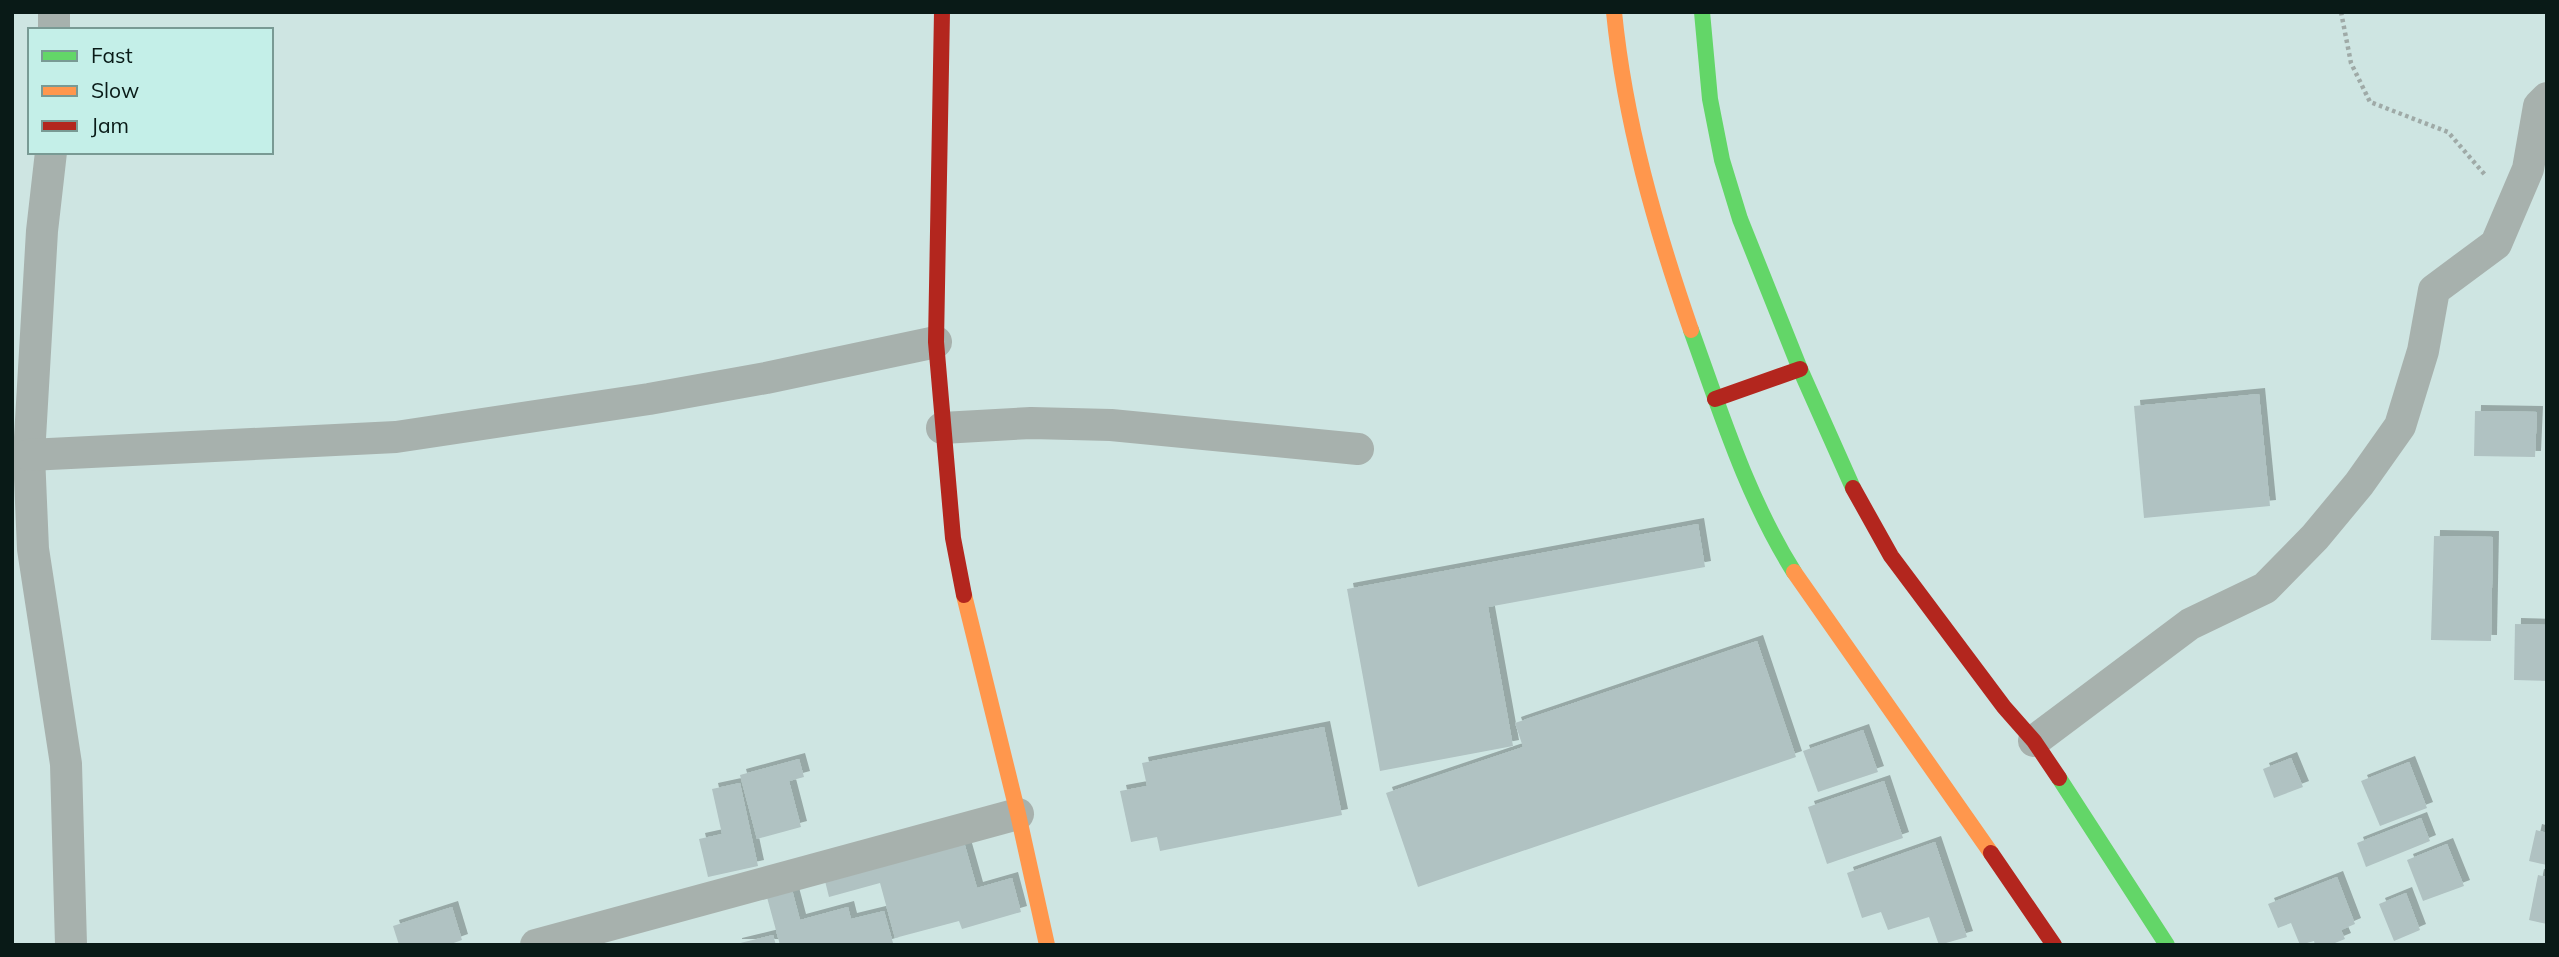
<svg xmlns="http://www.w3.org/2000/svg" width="2559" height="957" font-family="Mulish,sans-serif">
<defs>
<filter id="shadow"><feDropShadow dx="6" dy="-6" stdDeviation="0" flood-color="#0004"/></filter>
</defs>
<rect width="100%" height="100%" fill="#cee5e2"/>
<g fill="#b0c2c2" filter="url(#shadow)">
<polygon points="2259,394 2270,506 2144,518 2134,406"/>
<polygon points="2475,411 2537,412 2535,457 2474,456"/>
<polygon points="1698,524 1705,567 1488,607 1513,746 1380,771 1347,589"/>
<polygon points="2434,536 2493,537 2491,641 2431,640"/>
<polygon points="2515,624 2547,625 2547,681 2514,680"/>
<polygon points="1757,641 1796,757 1418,887 1386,793 1523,747 1515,723"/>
<polygon points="1324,727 1342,815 1160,851 1157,837 1131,842 1120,791 1147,786 1142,763"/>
<polygon points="1863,730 1878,772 1818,792 1803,751"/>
<polygon points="2291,758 2303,787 2274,798 2263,769"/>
<polygon points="799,759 804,777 789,781 801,827 757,839 740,775"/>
<polygon points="2409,762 2427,808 2380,826 2361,781"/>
<polygon points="1884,781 1903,838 1827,864 1808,807"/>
<polygon points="740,783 758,866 708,877 699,839 722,834 712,789"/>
<polygon points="2421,818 2430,841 2366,867 2357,843"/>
<polygon points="2536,830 2547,833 2547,865 2529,861"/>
<polygon points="962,835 977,888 1012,878 1021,912 962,929 959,921 895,938 880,883 829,897 823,873"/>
<polygon points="1935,842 1967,937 1939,945 1929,917 1888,930 1881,912 1862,918 1847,873"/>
<polygon points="2447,844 2464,886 2423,901 2407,860"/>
<polygon points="2538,875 2547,877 2547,924 2529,920"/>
<polygon points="2337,877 2355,924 2341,930 2345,939 2330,945 2315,945 2314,941 2300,945 2291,923 2278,928 2268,904"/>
<polygon points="790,882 800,920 848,907 851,919 884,911 893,943 886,945 780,945 765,890"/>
<polygon points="2406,893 2420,930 2394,941 2379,904"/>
<polygon points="452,907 462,940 448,945 399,945 393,926"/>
<polygon points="773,935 776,945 736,945 736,944"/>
</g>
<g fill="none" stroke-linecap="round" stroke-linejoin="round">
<polyline stroke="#9faaa7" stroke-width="4.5" stroke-dasharray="3.5 3.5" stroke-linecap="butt" points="2341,12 2351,63 2370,102 2448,132 2486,176"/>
<g stroke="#a7b1ad" stroke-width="32">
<polyline points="54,12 54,30"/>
<polyline points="51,152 42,231 29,455 33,549 66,764 71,945"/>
<polyline points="942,428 1031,423 1111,425 1358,449"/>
<polyline points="29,455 396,437 649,399 766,378 936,342"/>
<polyline points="2034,741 2190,624 2265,588 2315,537 2359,484 2400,426 2423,351 2434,290 2496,244 2528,169 2539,106 2547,98"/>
<polyline points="536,945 1018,814"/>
</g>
<g stroke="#63d668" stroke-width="16">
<polyline points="1702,12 1710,99 1722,160 1740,219 1800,369 1853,488"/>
<path d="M1691,330C1721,413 1747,497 1794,572"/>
<polyline points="2059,778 2167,945"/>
</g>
<g stroke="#ff974d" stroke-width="16">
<path d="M1614,12C1625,122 1655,226 1691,330"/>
<polyline points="1794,572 1991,853"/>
<polyline points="964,595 1018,814 1047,945"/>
</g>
<g stroke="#b3261e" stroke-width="16">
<polyline points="942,12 936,342 953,538 964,595"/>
<polyline points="1715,399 1800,369"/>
<polyline points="1853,488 1891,556 2004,707 2034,741 2059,778"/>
<polyline points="1991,853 2054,945"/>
</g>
</g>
<rect width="2559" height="957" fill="none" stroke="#091a17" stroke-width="28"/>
<rect x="28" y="28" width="245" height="126" fill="#c4efe8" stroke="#799a94" stroke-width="2"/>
<rect x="42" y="51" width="35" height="10" fill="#63d668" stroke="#799a94" stroke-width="2"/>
<text x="91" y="63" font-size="21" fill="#091a17">Fast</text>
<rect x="42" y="86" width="35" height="10" fill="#ff974d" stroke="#799a94" stroke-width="2"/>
<text x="91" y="98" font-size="21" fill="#091a17">Slow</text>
<rect x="42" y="121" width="35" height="10" fill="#b3261e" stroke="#799a94" stroke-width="2"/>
<text x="91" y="133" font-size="21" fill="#091a17">Jam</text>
</svg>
